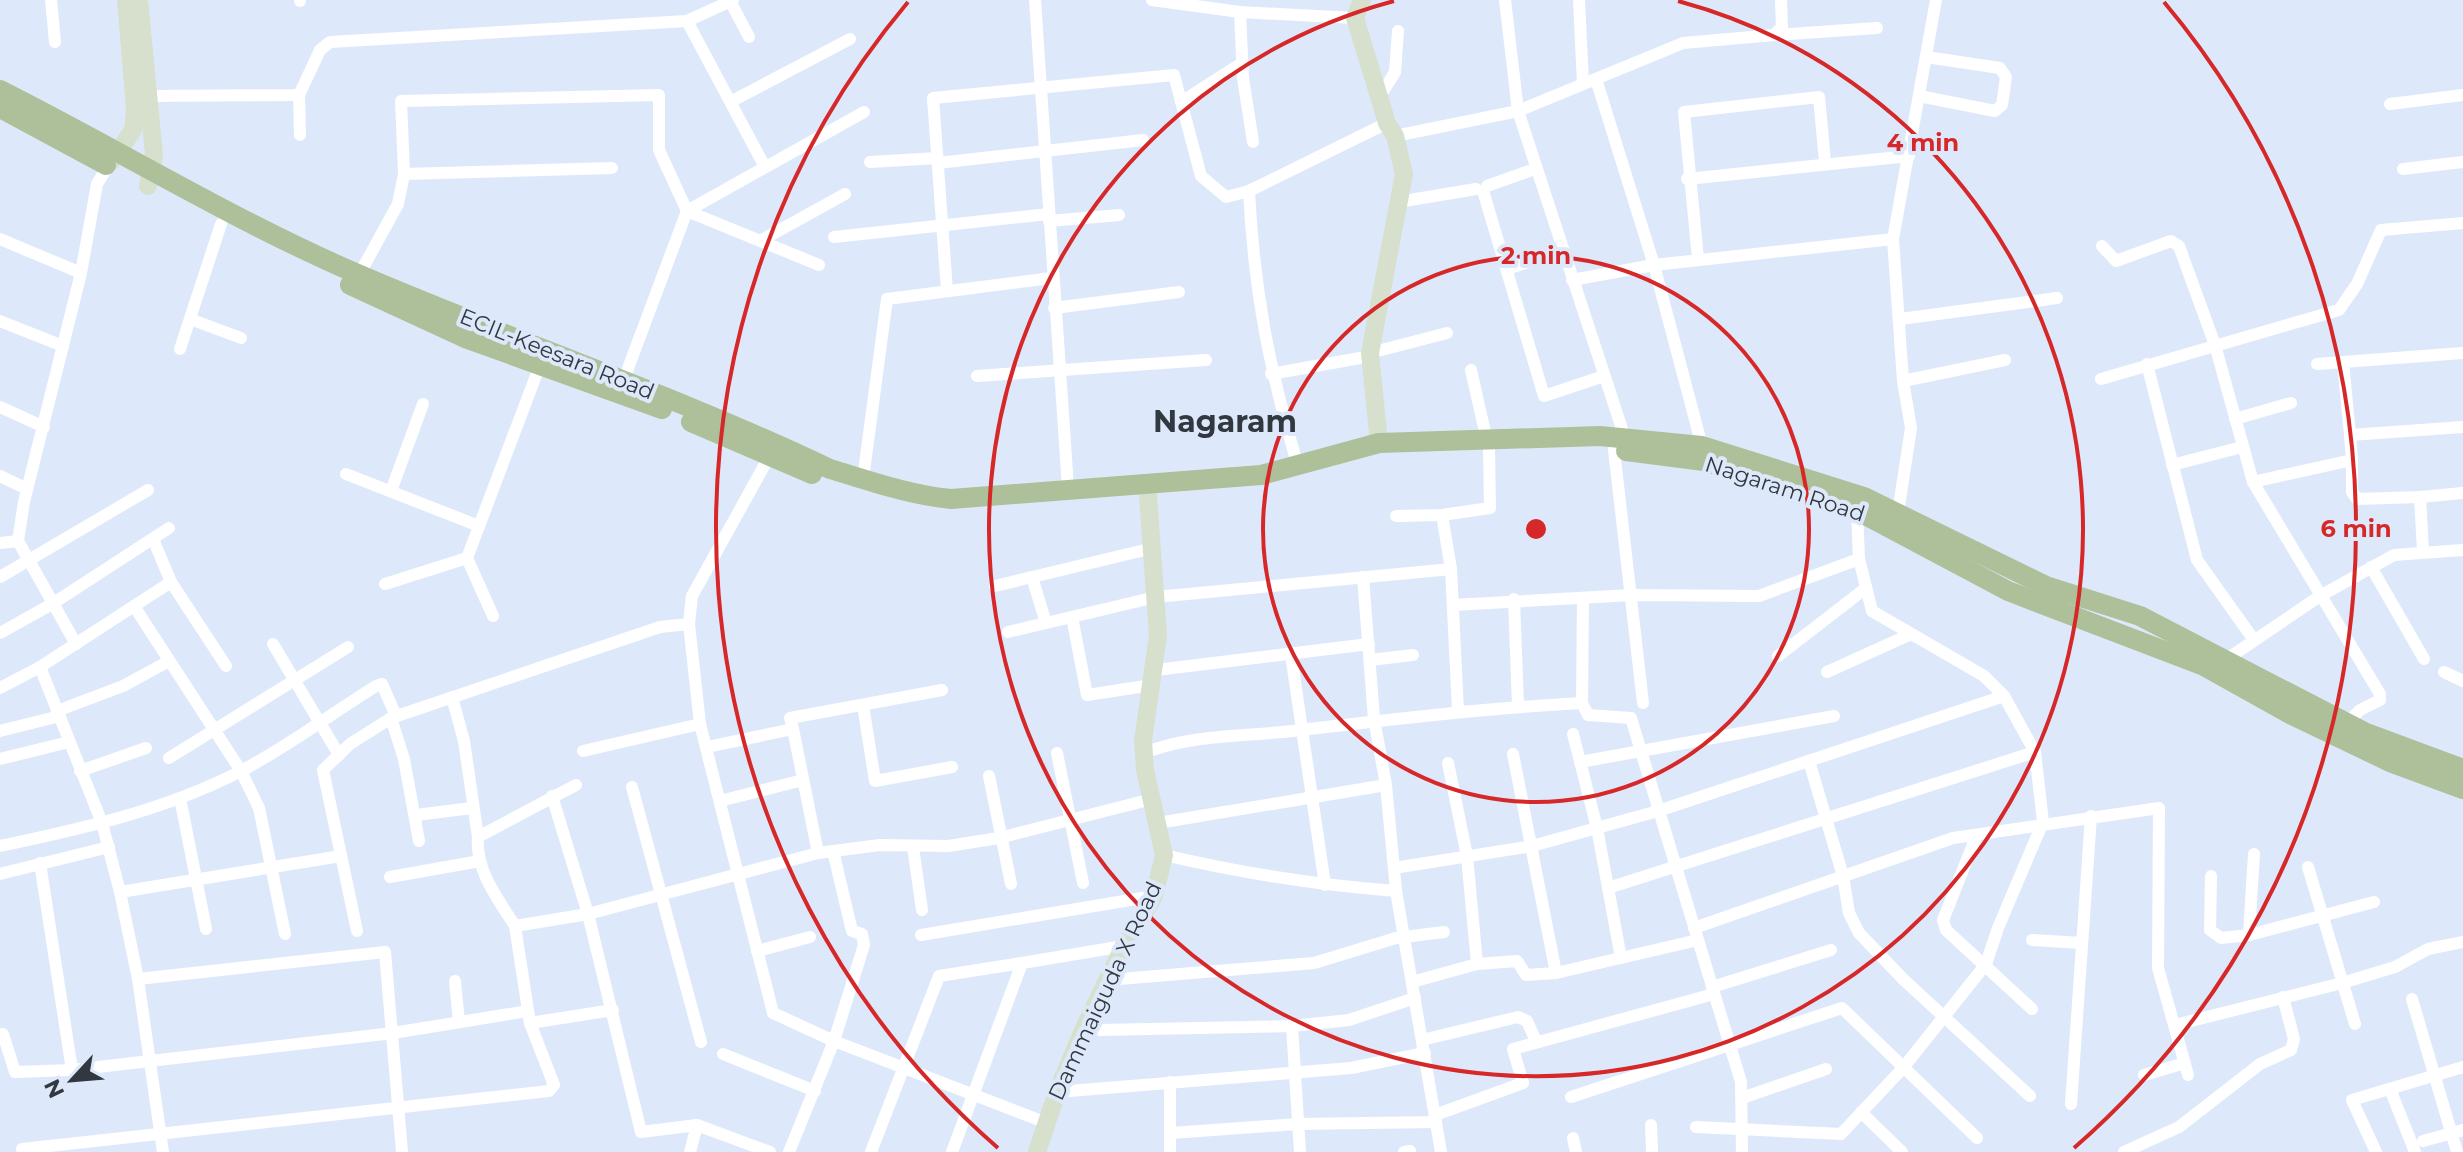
<svg xmlns="http://www.w3.org/2000/svg" width="2463" height="1152" font-family="Montserrat,sans-serif">
<rect width="100%" height="100%" fill="#dde9fb"/>
<g fill="none" stroke-linecap="round" stroke-linejoin="round">
<g stroke="#fff" stroke-width="12">
<polyline points="51,0 55,42"/>
<polyline points="1035,0 1068,488"/>
<polyline points="1152,0 1240,12 1355,18"/>
<polyline points="1505,0 1518,111 1625,438"/>
<polyline points="1579,0 1583,84"/>
<polyline points="300,1 300,0"/>
<polyline points="730,1 749,37"/>
<polyline points="1240,12 1243,78 1253,142"/>
<polyline points="687,21 765,167"/>
<polyline points="1774,35 1877,28"/>
<polyline points="1596,79 1654,265 1702,446"/>
<polyline points="299,95 300,135"/>
<polyline points="141,96 299,95 320,50 330,42 687,21 733,0"/>
<polyline points="1919,96 1995,111 2002,105 2006,77 2000,68 1926,57"/>
<polyline points="1379,98 1395,72 1398,31"/>
<polyline points="732,101 850,39"/>
<polyline points="1181,102 1242,63"/>
<polyline points="2390,104 2463,95"/>
<polyline points="1395,136 1518,111 1683,43 1774,35 1782,27 1781,0"/>
<polyline points="870,162 938,158"/>
<polyline points="938,163 1143,140"/>
<polyline points="2403,169 2463,162"/>
<polyline points="404,174 612,168"/>
<polyline points="1687,179 1909,156"/>
<polyline points="1487,186 1535,169"/>
<polyline points="1484,194 1544,396 1604,376"/>
<polyline points="1398,202 1476,189"/>
<polyline points="1049,221 1119,215"/>
<polyline points="834,237 1049,214"/>
<polyline points="0,239 81,273"/>
<polyline points="760,241 845,194"/>
<polyline points="2102,246 2116,261 2171,241 2179,246 2215,345 2253,482 2380,694 2380,700 2360,710 2347,723"/>
<polyline points="1698,259 1684,112 1819,97 1825,162"/>
<polyline points="1507,269 1562,251"/>
<polyline points="359,275 398,204 404,174 401,101 659,95 659,150 687,211 819,265"/>
<polyline points="1572,280 1654,265 1893,239"/>
<polyline points="947,291 933,98 1174,75 1201,176 1226,197 1249,191"/>
<polyline points="1054,308 1179,292"/>
<polyline points="190,319 241,338"/>
<polyline points="1900,319 2057,298"/>
<polyline points="0,321 63,346"/>
<polyline points="180,349 221,224"/>
<polyline points="1370,353 1447,333"/>
<polyline points="2147,364 2197,560 2254,640"/>
<polyline points="2317,364 2343,362"/>
<polyline points="1471,370 1487,441"/>
<polyline points="1271,374 1371,356"/>
<polyline points="977,376 1206,360"/>
<polyline points="624,379 687,211 864,112"/>
<polyline points="2101,379 2339,310 2357,284 2381,230 2463,223"/>
<polyline points="1903,381 2005,360"/>
<polyline points="0,407 44,427"/>
<polyline points="2235,419 2291,403"/>
<polyline points="2350,435 2343,362 2463,353"/>
<polyline points="1614,450 1643,703"/>
<polyline points="769,457 692,596 689,624 700,724 773,1013 834,1041 1047,1123"/>
<polyline points="2352,460 2352,492 2357,499 2420,497"/>
<path d="M1297,463C1269,367 1254,291 1249,191L1387,123"/>
<polyline points="2172,465 2242,447"/>
<polyline points="346,474 479,526"/>
<polyline points="0,476 27,489"/>
<polyline points="863,479 887,299 1051,278"/>
<polyline points="2253,482 2352,460 2350,435 2463,427"/>
<polyline points="391,491 423,404"/>
<polyline points="1898,513 1911,428 1903,381 1893,239 1936,0"/>
<polyline points="1442,515 1451,569 1458,711"/>
<polyline points="1396,516 1442,515 1490,508 1489,449"/>
<polyline points="153,539 171,582"/>
<polyline points="0,543 18,541"/>
<polyline points="2423,551 2420,497 2463,493"/>
<polyline points="2371,567 2424,659"/>
<polyline points="0,577 148,490"/>
<polyline points="1032,577 1046,623"/>
<polyline points="1363,577 1374,719 1386,785 1396,891 1441,1152"/>
<polyline points="385,584 467,558"/>
<polyline points="995,586 1153,548"/>
<polyline points="1583,598 1582,703 1588,715 1631,718 1741,1082 1742,1152"/>
<polyline points="1514,599 1518,706"/>
<polyline points="1453,605 1632,595 1759,596 1859,559"/>
<polyline points="134,606 241,771 259,808 285,934"/>
<polyline points="493,616 467,558 540,365"/>
<polyline points="1072,617 1087,695 1152,685"/>
<polyline points="1008,632 1156,597 1451,569"/>
<polyline points="0,633 52,604 169,528"/>
<polyline points="76,644 18,541 24,502 81,273 97,184 108,166"/>
<polyline points="273,644 339,755"/>
<polyline points="1291,655 1325,885"/>
<polyline points="1778,656 1866,588"/>
<polyline points="2227,659 2320,596 2394,555 2463,550"/>
<polyline points="1370,660 1413,655"/>
<polyline points="40,667 102,823 120,892 138,979 163,1152"/>
<polyline points="1156,670 1369,644"/>
<polyline points="1827,672 1911,634"/>
<polyline points="2444,672 2463,681"/>
<polyline points="0,688 40,667 171,582 226,666"/>
<polyline points="452,697 464,741 478,837"/>
<polyline points="863,705 875,781 952,767"/>
<polyline points="57,711 123,686 169,661"/>
<polyline points="391,718 404,759 419,841"/>
<polyline points="793,729 790,718 942,690"/>
<polyline points="0,731 60,716"/>
<polyline points="1573,734 1597,828 1621,958"/>
<polyline points="707,747 793,729 818,853"/>
<polyline points="583,751 700,724"/>
<polyline points="1057,753 1083,883"/>
<path d="M1144,753C1195,733 1248,737 1301,730C1395,719 1487,708 1582,703"/>
<polyline points="1513,754 1556,973"/>
<polyline points="169,758 348,647"/>
<polyline points="0,759 69,742"/>
<polyline points="1809,761 1843,876 1849,913 1859,933 1903,979 2030,1096"/>
<polyline points="1580,762 1834,716"/>
<polyline points="1448,763 1467,856 1477,964"/>
<polyline points="80,771 146,748"/>
<polyline points="989,776 1011,884"/>
<polyline points="632,787 701,1042"/>
<polyline points="552,796 588,914 641,1132 697,1125 770,1152"/>
<polyline points="180,798 206,929"/>
<polyline points="720,801 803,780"/>
<polyline points="416,815 472,808"/>
<polyline points="1158,823 1386,785"/>
<polyline points="1976,837 1943,920 1946,930 2032,1009"/>
<path d="M0,846C81,829 166,810 241,771C287,747 331,714 376,686L382,684L396,716"/>
<polyline points="913,847 922,910"/>
<path d="M1164,855C1241,873 1317,885 1396,891"/>
<polyline points="40,863 72,1070"/>
<polyline points="2308,867 2355,1024"/>
<polyline points="1394,868 1532,846 1658,811 2004,696"/>
<polyline points="0,874 109,847"/>
<polyline points="2211,876 2210,930 2221,938 2249,935 2374,902"/>
<polyline points="390,877 480,861"/>
<polyline points="1608,888 2035,752"/>
<polyline points="120,892 341,856"/>
<path d="M515,926C498,899 475,870 478,837L576,785"/>
<polyline points="1694,928 1953,838 2159,808 2158,968 2188,1075"/>
<polyline points="357,931 323,770 350,744 391,718 660,627 689,624"/>
<polyline points="921,935 1154,896"/>
<polyline points="2249,935 2254,854"/>
<polyline points="2032,940 2082,943"/>
<polyline points="757,951 810,937"/>
<polyline points="1022,963 1124,946"/>
<polyline points="138,979 385,952 402,1152"/>
<polyline points="1107,980 1314,963 1396,938 1444,932"/>
<polyline points="455,981 459,1022"/>
<polyline points="1412,982 1477,964 1517,961 1526,975 1556,973 1698,940"/>
<polyline points="1712,987 1831,950"/>
<polyline points="2412,999 2457,1152"/>
<polyline points="530,1023 613,1010"/>
<polyline points="2175,1025 2342,983 2395,967 2428,949 2463,942"/>
<polyline points="1085,1026 1100,1030 1292,1026 1349,1020 1415,998"/>
<polyline points="1292,1026 1300,1152"/>
<polyline points="3,1034 15,1072 72,1070 393,1033 528,1011"/>
<polyline points="1422,1040 1518,1017 1527,1021 1536,1041"/>
<polyline points="723,1054 815,1091"/>
<polyline points="2144,1075 2185,1063"/>
<polyline points="2390,1089 2415,1152"/>
<polyline points="1057,1092 1351,1068 1425,1053"/>
<polyline points="1571,1097 1842,1008 1977,1138"/>
<polyline points="1742,1098 1826,1069"/>
<polyline points="2071,1104 2091,816"/>
<polyline points="1861,1112 1902,1152"/>
<polyline points="1435,1115 1523,1083 1513,1049 1714,994"/>
<polyline points="1651,1125 1652,1152"/>
<polyline points="1696,1127 1841,1134 1903,1068 1986,964 1998,928 2043,822 2035,752 2004,696 1984,676 1872,611 1859,559 1857,510"/>
<polyline points="1171,1133 1297,1124 1436,1122"/>
<polyline points="1573,1138 1576,1152"/>
<polyline points="2423,1141 2463,1130"/>
<polyline points="22,1149 549,1091 554,1085 530,1023 515,926 588,914 818,853 880,845 948,846 999,838 1152,799"/>
<polyline points="690,1152 697,1125"/>
<polyline points="789,1152 834,1041 864,945 862,934 852,931 833,851"/>
<polyline points="871,1152 939,976 1022,963 952,1152"/>
<polyline points="1170,1152 1170,1082"/>
<polyline points="1404,1152 1410,1151"/>
<polyline points="2124,1152 2179,1127 2260,1064 2291,1050 2294,1039 2283,997"/>
<polyline points="2376,1152 2352,1100 2463,1067"/>
</g>
<g stroke="#d6e0cd" stroke-width="18">
<polyline points="139,0 154,155 148,186"/>
<polyline points="1362,0 1355,18 1387,123 1395,136 1404,174 1370,353 1379,443"/>
<polyline points="111,162 133,130 135,110 126,0"/>
<polyline points="1037,1152 1057,1092 1085,1026 1124,946 1154,896 1164,855 1145,770 1143,741 1158,635 1148,496"/>
</g>
<g stroke="#aec09a" stroke-width="20">
<path d="M0,90C121,151 236,222 360,275C516,342 677,396 830,469C870,481 910,495 951,499L1261,475L1379,443L1600,436L1702,446L1864,497L2046,586L2140,616L2364,732L2463,769"/>
<polyline points="0,108 106,165"/>
<polyline points="350,285 465,338 662,409"/>
<polyline points="691,422 812,474"/>
<polyline points="1626,451 1704,461 1728,469"/>
<polyline points="1850,507 2008,591 2204,666 2290,714 2390,762 2463,789"/>
</g>
</g>
<g fill="none" stroke="#d62828" stroke-width="4">
<circle cx="1536" cy="529" r="273"/>
<path d="M1678 1A547 547 0 1 1 1394 1"/>
<path d="M998 1148A820 820 0 0 1 908 2M2164 2A820 820 0 0 1 2074 1148"/>
</g>
<g text-anchor="middle" dominant-baseline="central" stroke-width="8" stroke-linejoin="round" paint-order="stroke">
<g font-size="22" fill="#323840" stroke="#dde9fb">
<text transform="translate(557 354) rotate(22)">ECIL-Keesara Road</text>
<text transform="translate(1785 489) rotate(18)">Nagaram Road</text>
<text transform="translate(1105 991) rotate(-65)">Dammaiguda X Road</text>
</g>
<g font-size="30" font-weight="bold" fill="#323840" stroke="#dde9fb">
<text x="1225" y="421">Nagaram</text>
</g>
</g>
<circle cx="1536" cy="529" r="12" fill="#d62828" stroke="#dde9fb" stroke-width="4"/>
<g font-size="24" text-anchor="middle" font-weight="bold" fill="#d62828" stroke="#dde9fb" stroke-width="8" stroke-linejoin="round" paint-order="stroke">
<text x="1923" y="151">4 min</text>
<text x="1536" y="264">2 min</text>
<text x="2356" y="537">6 min</text>
</g>
<g transform="translate(72 1080) rotate(244)" stroke="#dde9fb" stroke-width="6" paint-order="stroke">
<path d="M0-6L14 30L0 20L-14 30Z" fill="#323840"/>
<text y="-12" font-size="22" font-weight="bold" text-anchor="middle" fill="#323840">N</text>
</g>
</svg>
